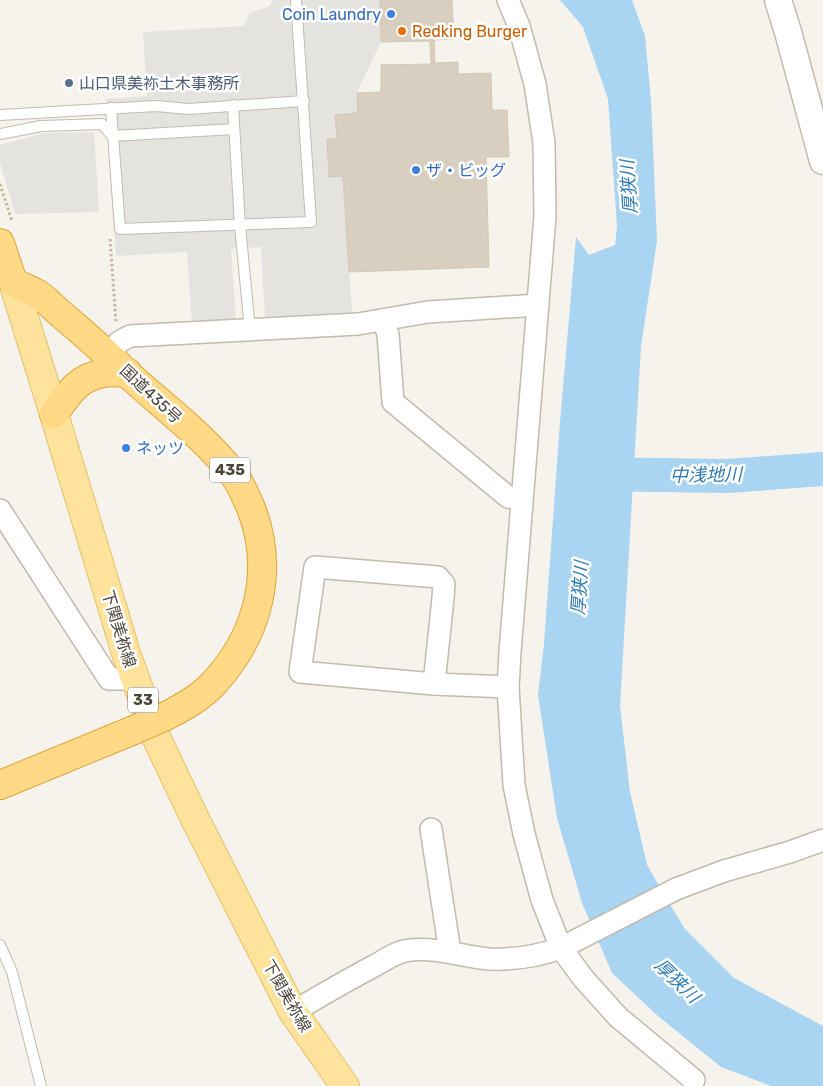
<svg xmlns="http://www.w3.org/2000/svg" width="823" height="1086" font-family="Rubik,'Noto Sans JP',sans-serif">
<rect width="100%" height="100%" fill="#f6f3ec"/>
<g fill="#e5e3e0">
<polygon points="272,0 380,0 381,42 357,92 358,113 335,115 337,139 327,139 329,177 343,176 352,312 265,317 261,247 231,249 236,321 192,324 187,252 116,256 106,99 147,96 143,32 244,26 250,13 270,6"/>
<polygon points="94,132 99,212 15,214 0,163 0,145 44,133"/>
</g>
<polygon fill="#a9d4f2" points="560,0 632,0 645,36 651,100 657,241 641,346 620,706 630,792 647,865 684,928 734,978 823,1026 823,1086 771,1086 721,1067 658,1016 612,973 582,903 557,818 538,695 544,644 560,422 576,237 589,255 615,245 617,226 608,99 583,27"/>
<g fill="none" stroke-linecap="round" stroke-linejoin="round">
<polyline stroke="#a9d4f2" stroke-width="34" points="589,474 728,476 823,469"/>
</g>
<polygon fill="#d8cfc1" stroke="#d3c7b4" points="380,0 452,0 454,39 434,40 435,63 458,62 458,74 491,73 492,110 507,110 509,157 486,157 489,267 349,272 343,176 329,177 327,139 337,139 335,115 358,113 357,93 381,92 381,65 431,64 430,41 381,42"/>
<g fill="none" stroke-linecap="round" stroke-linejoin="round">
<defs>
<g id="service">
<polyline points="233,105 240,226 250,330"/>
<polyline points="111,108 120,229 311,222 296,0"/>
<polyline points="0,115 156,106 189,109 304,101"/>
<polyline points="0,134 41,126 102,124 112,136 234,129"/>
<polyline points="0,945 12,972 41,1086"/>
</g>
<g id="minor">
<polyline points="508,0 519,26 535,84 544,143 545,216 510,652 508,687 514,785 524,834 542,900 561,948 583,978 618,1017 694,1080"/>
<polyline points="383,320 388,334 393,402 508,497 521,499"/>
<polyline points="109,355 119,342 130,336 358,324 428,312 538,305"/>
<polyline points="0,510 109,679 135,679"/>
<polyline points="434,684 443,598 444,584 438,577 315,567 300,672 434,684 508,687"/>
<polyline points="431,829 450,952"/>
<path d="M293,1012C320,996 347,980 376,965C386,959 398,951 410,950C438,947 463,957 490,959C515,960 538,956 561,948L676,889L724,871L790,852L823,840"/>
</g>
<polyline id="tertiary" points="778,0 788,32 823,161"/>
<polyline id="primary" points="13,282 54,414 126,653 157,739 195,819 293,1012 345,1086"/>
<g id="trunk">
<path d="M0,243L13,282C20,286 29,289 36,293C46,299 54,308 62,315C86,335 108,355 130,376C163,406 207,439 234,475C241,484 246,497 251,508C275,570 259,634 214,683C201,697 185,706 168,715"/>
<path d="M54,414C68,394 78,377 104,373C111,371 120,373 128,373"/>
<polyline points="0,785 134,730"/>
</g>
</defs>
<use href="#service" stroke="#c2bbae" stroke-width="12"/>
<use href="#minor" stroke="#c2bbae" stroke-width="24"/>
<use href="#tertiary" stroke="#c2bbae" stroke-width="29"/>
<use href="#primary" stroke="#e6c16a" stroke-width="30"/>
<use href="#trunk" stroke="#e0a43c" stroke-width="30"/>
<g stroke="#c4b79f" stroke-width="3" stroke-dasharray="2.5 2.5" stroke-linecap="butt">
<polyline points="0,184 12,221"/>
<polyline points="110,239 116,322"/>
</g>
<use href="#service" stroke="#fff" stroke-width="10"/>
<use href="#minor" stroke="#fff" stroke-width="21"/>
<use href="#tertiary" stroke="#fff" stroke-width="26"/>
<use href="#primary" stroke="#ffe39c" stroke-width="28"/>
<use href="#trunk" stroke="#ffd985" stroke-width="28"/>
<defs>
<polyline id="trunk-bridge" points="134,730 168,715"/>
</defs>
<use href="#trunk-bridge" stroke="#e0a43c" stroke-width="30" stroke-linecap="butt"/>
<use href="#trunk-bridge" stroke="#ffd985" stroke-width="28"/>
</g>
<g fill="#3f7fe0" stroke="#fff" stroke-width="2">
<circle cx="391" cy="14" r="5"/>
<circle cx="416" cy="170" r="5"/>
<circle cx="126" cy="448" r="5"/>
</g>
<circle fill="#e8710a" stroke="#fff" stroke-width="2" cx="402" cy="31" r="5"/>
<circle fill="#5c6f8a" stroke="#fff" stroke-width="2" cx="69" cy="83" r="5"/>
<g text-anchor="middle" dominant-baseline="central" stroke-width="5" stroke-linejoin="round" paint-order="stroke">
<g fill="#fff" stroke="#817c74" stroke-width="1">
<rect x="210" y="457.5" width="40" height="25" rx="4"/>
<rect x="128" y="687.5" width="30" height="25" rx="4"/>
</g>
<g font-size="15" font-weight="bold" fill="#4b4439">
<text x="230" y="470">435</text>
<text x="143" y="700">33</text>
</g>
<g font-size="16" fill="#366cbe" stroke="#fff" text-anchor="start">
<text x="381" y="14" text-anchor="end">Coin Laundry</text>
<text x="426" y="170">ザ・ビッグ</text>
<text x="136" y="448">ネッツ</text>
</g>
<g font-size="16" fill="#c56008" stroke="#fff" text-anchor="start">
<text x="412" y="31">Redking Burger</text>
</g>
<g font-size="16" fill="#4e5e75" stroke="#fff" text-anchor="start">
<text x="79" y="83">山口県美祢土木事務所</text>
</g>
<g font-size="16" fill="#4b4439" stroke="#fff">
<text transform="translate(151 394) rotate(43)">国道435号</text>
<text transform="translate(119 629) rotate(73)">下関美祢線</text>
<text transform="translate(287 996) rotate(60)">下関美祢線</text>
</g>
<g font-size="18" font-style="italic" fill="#2e7ab2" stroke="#fff">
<text transform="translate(629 187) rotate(-94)">厚狭川</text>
<text transform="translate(706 475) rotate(-1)">中浅地川</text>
<text transform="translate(580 588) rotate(-86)">厚狭川</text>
<text transform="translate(677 981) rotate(44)">厚狭川</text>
</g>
</g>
</svg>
